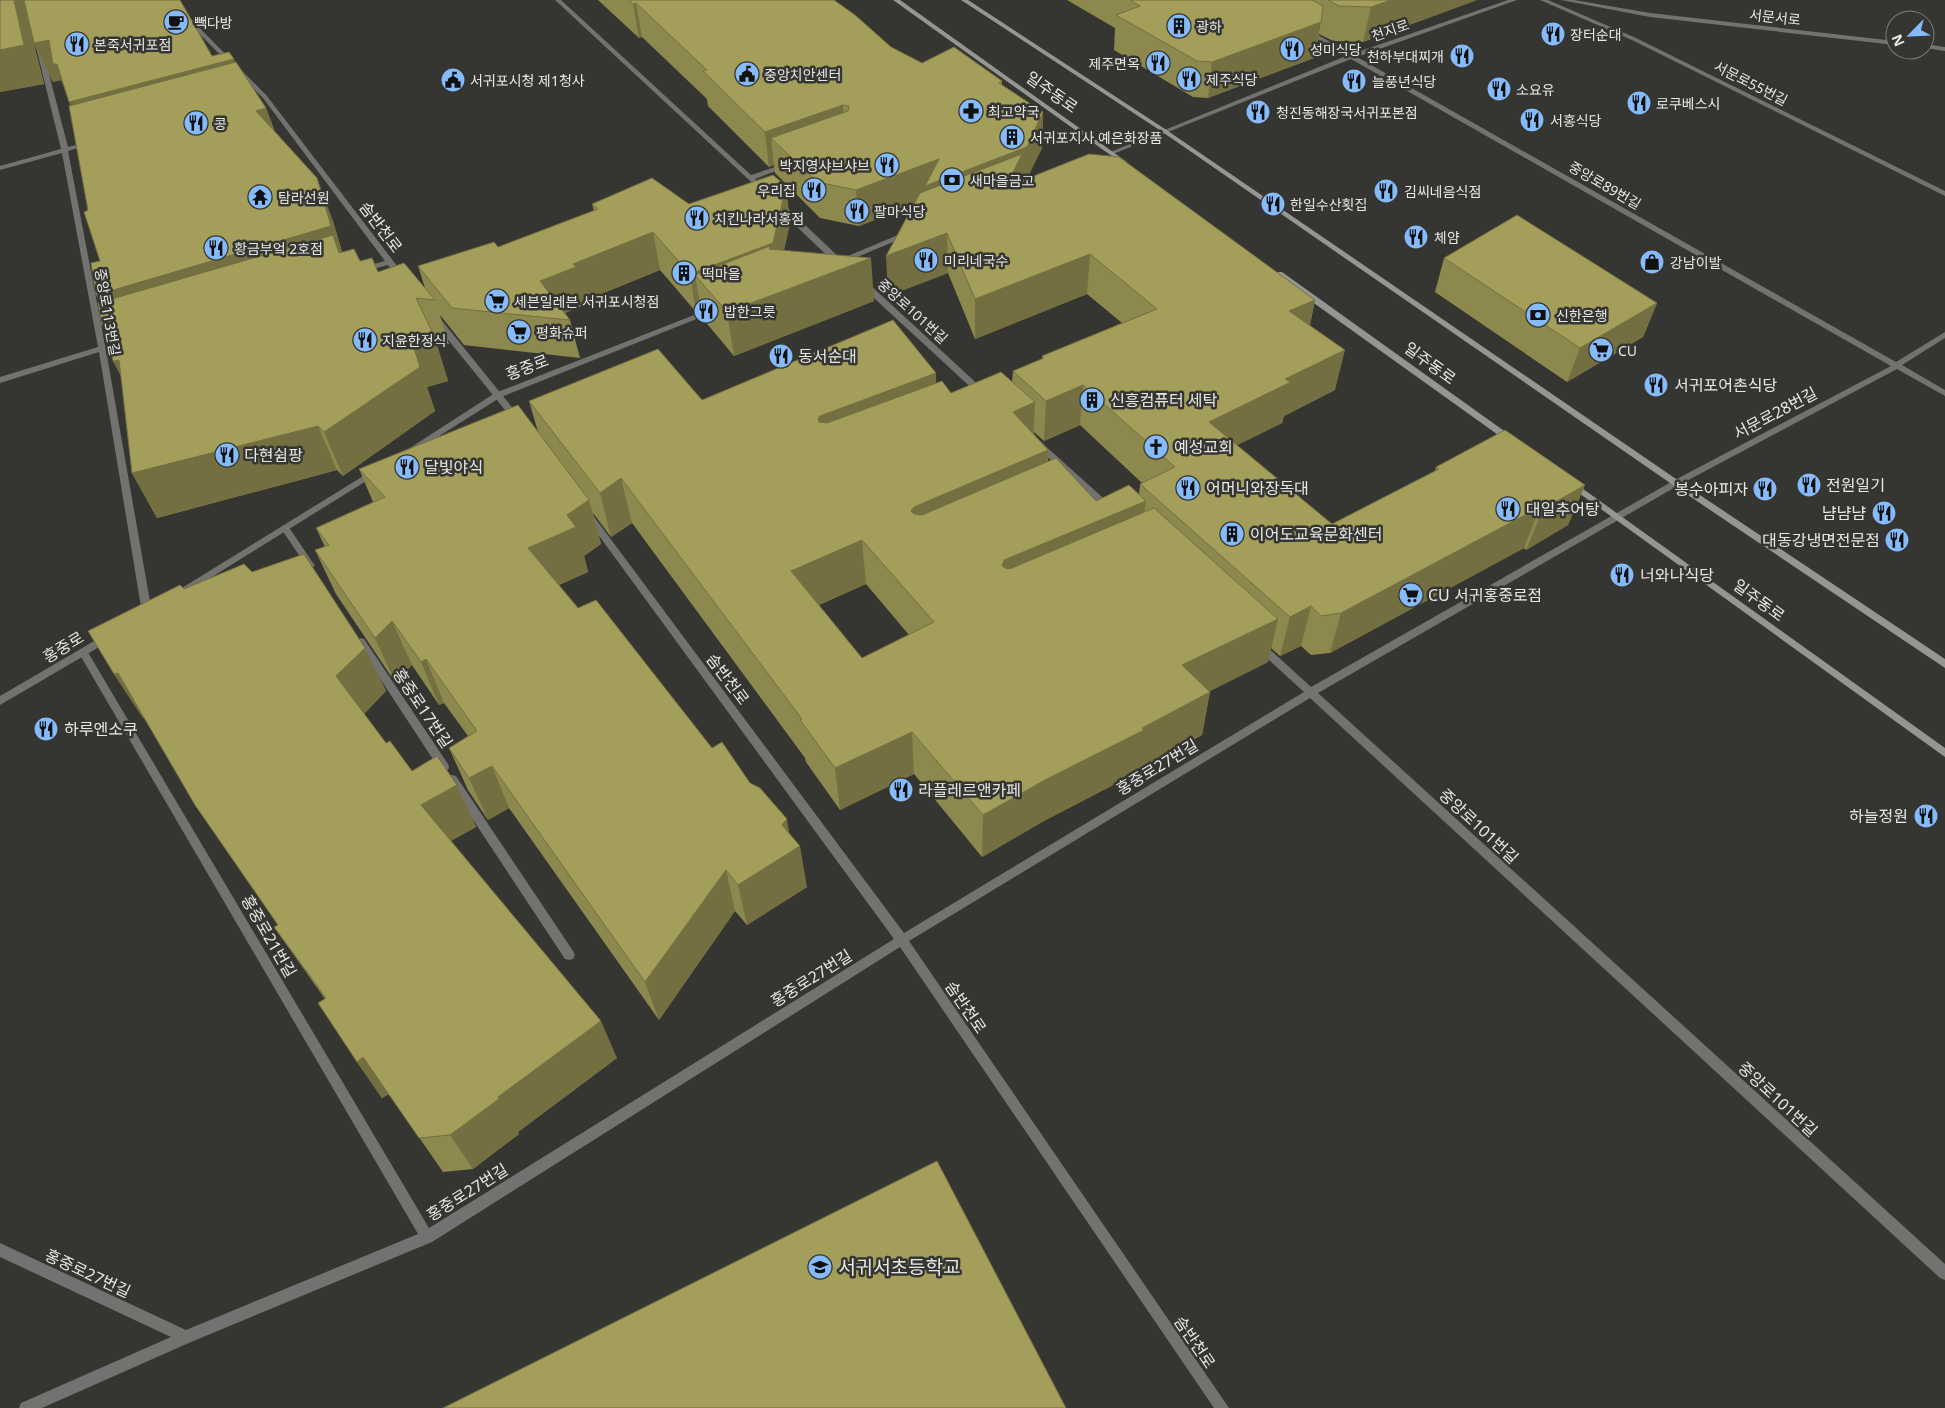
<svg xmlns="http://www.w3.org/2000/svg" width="1945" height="1408" font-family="'Noto Sans','Noto Sans KR',sans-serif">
<rect width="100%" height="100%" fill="#353531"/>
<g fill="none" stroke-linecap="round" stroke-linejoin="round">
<g fill="#727270" fill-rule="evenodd">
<polygon points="166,0 172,0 267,96 404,275 404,279 398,279 388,265 362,272 359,272 359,268 385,261 263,98"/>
<polygon points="555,0 561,0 751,175 787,163 790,165 789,166 755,179 767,190 761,191"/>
<polygon points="1508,0 1517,0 1357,57 1896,362 1945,332 1945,338 1902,365 1945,390 1945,396 1897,369 1679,485 1318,693 1945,1264 1945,1280 1940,1278 1310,698 909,941 1229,1408 1214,1408 900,947 432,1242 191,1342 42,1408 19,1408 21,1403 171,1337 0,1257 0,1243 186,1330 418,1234 80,655 78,652 80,649 86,649 429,1228 894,939 586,518 585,516 586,514 592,514 904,933 1304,692 1257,649 1255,646 1257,643 1263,643 1311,687 1673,481 1891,366 1351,59 1113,154 1108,153 1346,56 1305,32 1305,30 1309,30 1352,54"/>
<polygon points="1540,0 1548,0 1636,38 1945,191 1945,196 1632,40"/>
<polygon points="1561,0 1574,0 1650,13 1895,41 1895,45 1650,17"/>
<polygon points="1925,44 1945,47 1945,51 1925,48"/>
<polygon points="39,45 42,47 68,147 88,142 91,144 68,151 105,345 111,347 106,350 152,613 147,616 142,613 99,352 0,383 0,377 98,347 62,153 0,170 0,166 61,149 36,47"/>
<polygon points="776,203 782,203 842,260 842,264 836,264 776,207"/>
<polygon points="862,283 868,283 984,390 984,394 978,394 862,287"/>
<polygon points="433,317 439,317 519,416 519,420 513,420 433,321"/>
<polygon points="1038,441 1041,442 1112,506 1113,508 1112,510 1106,510 1035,446 1034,444"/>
<polygon points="285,525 288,526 313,563 315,565 313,567 307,567 282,530 281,528 282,526"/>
<polygon points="361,638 364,639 448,764 449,767 448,770 440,770 358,645 356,642 358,639"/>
<polygon points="452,775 456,776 573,951 575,955 573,959 569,960 565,959 448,782 447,779 448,776"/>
</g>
<g fill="#727270" fill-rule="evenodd">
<polygon points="905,232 912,234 843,263 837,263 836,261"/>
<polygon points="712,308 715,308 719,310 501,397 406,457 403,458 399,455 495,393"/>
<polygon points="373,470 377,473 376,475 183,595 177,595 175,593 177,591"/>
<polygon points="108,633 111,634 113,637 111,640 0,705 0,696"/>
</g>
<g fill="#959592" fill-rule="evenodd">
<polygon points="893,0 900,0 1127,162 1127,164 1123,164"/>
<polygon points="961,0 968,0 1165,129 1679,481 1945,659 1945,668 1673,485 1161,131"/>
<polygon points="1276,272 1282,272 1514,438 1514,442 1508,442 1276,276"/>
<polygon points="1572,481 1945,748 1945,757 1569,486 1568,484"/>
</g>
</g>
<g fill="#8d884e" fill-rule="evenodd">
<polygon points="0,0 235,62 266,108 275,132 333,221 342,252 360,261 378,272 425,288 418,266 498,247 594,211 592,204 689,204 786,186 790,223 784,250 874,301 734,356 703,319 701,310 696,312 660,270 584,301 585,305 565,313 570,320 580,358 464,345 440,315 449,344 436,342 448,381 427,387 435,411 343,476 337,470 157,518 132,473 121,375 113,361 101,302 100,261 88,210 71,105 64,87 61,80 53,82 34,44 44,84 0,92"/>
<path d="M598,0H834L891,47L922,63L1002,81V85L1043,112L1042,148L1027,178L1315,300L1310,325L1335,390L1284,416L1282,423L1237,445L1332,524L1435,471L1436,467L1585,485L1568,525L1526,550L1524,548L1330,653L1311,655L1301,646L1280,656L1271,648L1268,662L1210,691L1202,735L1138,769V772L1042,822L982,857L914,774L840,810L806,762L805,758L632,523L611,537L593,513L601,544L584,556L588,572L559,585L578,608L712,748L750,783L790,834L807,887L747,925L735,911L659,1020L509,808L488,820L468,790L449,748L468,736L444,703L439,705L412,665L395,682L336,594L315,550L325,547L316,528L373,502L359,469L538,432L529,401L702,400L936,373V383L951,393L1012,382L1013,371L1042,359V356L1122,323L1087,294L975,339L948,273L888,296L913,205L859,226L820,218L775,173L774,165L769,167L708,106L707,99L642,37L639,38ZM1080,425L1142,483L1140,484L1139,494L1096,501L1048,461V450L1034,434V432L1044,441ZM866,584L909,635L862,658L819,605Z"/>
<polygon points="1067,0 1477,0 1363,42 1333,41 1319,34 1314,58 1208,98 1193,97 1114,50 1115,28"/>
<polygon points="1444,258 1657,303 1643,337 1567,382 1435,292"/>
<polygon points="252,572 365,648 386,691 364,714 386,743 412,771 457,785 476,827 451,841 617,1058 518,1132 519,1134 473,1169 443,1172 389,1094 382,1098 357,1062 325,999 274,927 278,925 144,717 143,718 114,674 184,589"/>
</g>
<g fill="#736f40">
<polygon points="0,0 92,0 26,15 29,22 49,40 234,59 249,97 88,141 69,102 71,101 61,80 53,82 34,44 44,84 0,92"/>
<polygon points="1391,0 1477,0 1363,42 1371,7"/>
<polygon points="636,3 642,37 639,38 633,4"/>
<polygon points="1321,22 1314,58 1208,98 1212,62"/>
<polygon points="843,105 845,140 771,138 774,165 769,167 765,132"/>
<polygon points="266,108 282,150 256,111"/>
<polygon points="1043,112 1042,148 1025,183 1021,184 926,200 859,226 856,190"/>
<polygon points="317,178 333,221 347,270 120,339 96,295"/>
<polygon points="786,186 790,223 777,280 695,275 701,310 696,312 690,274"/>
<polygon points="653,232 660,270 584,301 585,305 551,318 540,281 573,264"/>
<polygon points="947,233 948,273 888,296 886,256"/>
<polygon points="1090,254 1087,294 975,339 975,299"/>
<polygon points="871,258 874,301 734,356 727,312"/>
<polygon points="1315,300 1307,340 1289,311"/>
<polygon points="1657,303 1643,337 1567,382 1580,348"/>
<polygon points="102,326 105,326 126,371"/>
<polygon points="434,336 448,381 427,387 435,411 343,476 324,432 412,342"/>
<polygon points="1345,350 1335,390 1284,416 1282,423 1203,462 1209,422 1285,379"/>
<polygon points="119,360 137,406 113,361"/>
<polygon points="936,373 937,418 824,460 818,419 820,416"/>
<polygon points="1083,385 1080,425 1044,441 1046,401"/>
<polygon points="1035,402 1033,446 1013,412"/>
<polygon points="318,426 337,470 157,518 132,473"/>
<polygon points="1048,450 1046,495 913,555 911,511 914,507"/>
<polygon points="621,478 632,523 611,537 600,493"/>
<polygon points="1585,485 1568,525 1526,550 1543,509"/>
<polygon points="589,500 601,544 584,556 588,572 542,592 528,548 567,515"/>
<polygon points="1146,501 1140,545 1003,604 1002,566 1004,560"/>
<polygon points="1540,507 1524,548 1330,653 1341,613"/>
<polygon points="862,540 866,584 796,615 791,571"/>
<polygon points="1311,606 1301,646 1280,656 1290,617"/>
<polygon points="1278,619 1268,662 1175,708 1182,665"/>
<polygon points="392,621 412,665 395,682 375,638"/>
<polygon points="365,648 386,691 358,720 336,676"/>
<polygon points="426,659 444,703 439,705 421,662"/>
<polygon points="118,673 147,716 143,718 114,674"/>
<polygon points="1210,692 1202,735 1138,769 1138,772 1042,822 982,857 983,815 1045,780"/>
<polygon points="912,732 914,774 840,810 835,768"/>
<polygon points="492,766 509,808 488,820 469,778"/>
<polygon points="457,785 476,827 441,846 421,805"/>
<polygon points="787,819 792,851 800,846 807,887 747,925 738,885 782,825"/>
<polygon points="726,870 735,911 659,1020 645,982"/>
<polygon points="601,1021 617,1058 518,1132 519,1134 473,1169 450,1135 498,1097"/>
<polygon points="363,1057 389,1094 382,1098 357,1062"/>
</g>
<g fill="#a49e5b" stroke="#736f40" fill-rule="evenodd">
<polygon points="0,0 14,0 24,45 0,50"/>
<polygon points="24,0 180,0 212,56 229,52 234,59 69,102 57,64 53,64 49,40 34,43"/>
<polygon points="629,0 834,0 855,15 891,47 922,63 954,47 1002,81 999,83 1043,112 1027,147 925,186 939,159 856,190 817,182 771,138 848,111 849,106 843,105 765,132 703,71 707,70 636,3 633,4"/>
<polygon points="1130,0 1312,0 1323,6 1321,22 1212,62 1197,61 1116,15 1140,6"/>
<polygon points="1328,0 1391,0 1371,7 1339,6"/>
<polygon points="236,62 266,108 256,111 317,178 331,226 96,295 91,263 100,261 84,212 88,210 69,106"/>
<polygon points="1022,154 1006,187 1089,154 1119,157 1315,300 1289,311 1345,350 1285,379 1291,382 1209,422 1332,524 1439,469 1436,467 1505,430 1585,485 1543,509 1540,507 1341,613 1321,616 1311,606 1290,617 1140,484 1175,467 1083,385 1046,401 1013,371 1044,358 1042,356 1157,309 1090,254 975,299 947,233 886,256 920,193"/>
<polygon points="773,175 786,186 773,243 690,274 653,232 573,264 576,267 540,281 570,320 452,308 418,266 494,242 498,247 598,209 592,204 652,178 689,204"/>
<polygon points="1517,215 1657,303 1580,348 1444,258"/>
<polygon points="333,235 339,253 354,249 360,261 372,258 378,272 404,263 435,300 416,298 434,336 412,342 420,367 324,432 318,426 132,473 119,360 113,361 105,326 102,326 98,303"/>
<polygon points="770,246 769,249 871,258 727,312 695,275"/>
<path d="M893,320L936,373L820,416L818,419L819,422L827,423L942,381L951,393L1001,372L1035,402L1013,412L1048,450L914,507L911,511L914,514L922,515L1056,458L1096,501L1129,485L1146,501L1004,560L1002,566L1007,569L1012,568L1154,508L1278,619L1182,665L1210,692L1142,728L1144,730L1045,780L983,815L912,732L835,768L800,720L802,719L621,478L600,493L529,401L658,349L702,400ZM862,540L934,622L862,658L791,571Z"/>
<polygon points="518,405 589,500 567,515 576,527 528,548 578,608 596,600 712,748 722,742 750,783 760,788 787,819 782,825 800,846 738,885 726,870 645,982 492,766 469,778 449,748 477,731 426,659 421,662 392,621 375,638 315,550 329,545 316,528 385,497 359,469"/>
<polygon points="304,554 365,648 336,676 386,743 390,741 412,771 437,756 457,785 421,805 601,1021 498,1097 499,1099 450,1135 419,1138 363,1057 357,1062 318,1003 326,998 274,927 278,925 195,805 118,673 114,674 88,631 180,585 184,589 244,564 252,572"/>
<polygon points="937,1161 1066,1408 443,1408"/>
</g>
<defs>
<symbol id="cafe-disc" viewBox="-11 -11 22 22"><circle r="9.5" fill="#86bbfb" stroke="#353531"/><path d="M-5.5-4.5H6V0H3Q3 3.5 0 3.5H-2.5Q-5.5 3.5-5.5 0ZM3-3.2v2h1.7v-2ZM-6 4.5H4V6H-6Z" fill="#111"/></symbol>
<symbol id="building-disc" viewBox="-11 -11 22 22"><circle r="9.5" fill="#86bbfb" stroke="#353531"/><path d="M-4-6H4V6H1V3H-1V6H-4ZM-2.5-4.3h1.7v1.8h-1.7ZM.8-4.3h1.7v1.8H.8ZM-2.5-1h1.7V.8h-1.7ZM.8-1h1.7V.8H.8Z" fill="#111"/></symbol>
<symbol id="restaurant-disc" viewBox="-11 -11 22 22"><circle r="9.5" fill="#86bbfb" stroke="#353531"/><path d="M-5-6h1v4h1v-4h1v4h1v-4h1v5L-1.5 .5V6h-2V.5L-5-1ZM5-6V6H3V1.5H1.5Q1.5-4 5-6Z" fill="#111"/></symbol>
<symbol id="civic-disc" viewBox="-11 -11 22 22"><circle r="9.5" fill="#86bbfb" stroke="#353531"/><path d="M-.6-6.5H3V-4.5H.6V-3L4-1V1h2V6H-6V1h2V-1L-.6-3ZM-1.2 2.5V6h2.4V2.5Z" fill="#111"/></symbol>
<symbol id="pharmacy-disc" viewBox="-11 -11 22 22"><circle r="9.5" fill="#86bbfb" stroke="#353531"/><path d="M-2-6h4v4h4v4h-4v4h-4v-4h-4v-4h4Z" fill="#111"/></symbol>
<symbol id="bank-disc" viewBox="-11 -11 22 22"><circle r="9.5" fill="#86bbfb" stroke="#353531"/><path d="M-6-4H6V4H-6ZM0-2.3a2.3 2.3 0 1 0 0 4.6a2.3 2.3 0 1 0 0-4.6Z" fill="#111"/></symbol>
<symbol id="temple-disc" viewBox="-11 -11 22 22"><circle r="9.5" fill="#86bbfb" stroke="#353531"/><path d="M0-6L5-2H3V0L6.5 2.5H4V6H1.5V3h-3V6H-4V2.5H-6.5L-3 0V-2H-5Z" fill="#111"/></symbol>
<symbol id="shop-disc" viewBox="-11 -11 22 22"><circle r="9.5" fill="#86bbfb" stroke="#353531"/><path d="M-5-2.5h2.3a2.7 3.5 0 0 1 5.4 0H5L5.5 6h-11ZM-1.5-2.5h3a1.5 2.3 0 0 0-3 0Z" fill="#111"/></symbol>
<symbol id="supermarket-disc" viewBox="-11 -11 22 22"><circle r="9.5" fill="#86bbfb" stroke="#353531"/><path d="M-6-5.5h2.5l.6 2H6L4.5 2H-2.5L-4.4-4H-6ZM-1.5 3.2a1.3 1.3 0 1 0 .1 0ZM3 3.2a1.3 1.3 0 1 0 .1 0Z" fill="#111"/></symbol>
<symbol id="church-disc" viewBox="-11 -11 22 22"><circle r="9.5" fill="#86bbfb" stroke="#353531"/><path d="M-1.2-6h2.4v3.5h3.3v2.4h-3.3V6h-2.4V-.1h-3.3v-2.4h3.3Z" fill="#111"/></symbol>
<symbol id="school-disc" viewBox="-11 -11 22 22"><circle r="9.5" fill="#86bbfb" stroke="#353531"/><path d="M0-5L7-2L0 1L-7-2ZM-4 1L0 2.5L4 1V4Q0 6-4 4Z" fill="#111"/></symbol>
</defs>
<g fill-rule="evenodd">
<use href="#cafe-disc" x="162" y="8" width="28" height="28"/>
<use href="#building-disc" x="1165" y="12" width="28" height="28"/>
<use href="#restaurant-disc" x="1539" y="20" width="28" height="28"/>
<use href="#restaurant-disc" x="63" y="30" width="28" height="28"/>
<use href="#restaurant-disc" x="1278" y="35" width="28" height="28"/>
<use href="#restaurant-disc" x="1448" y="42" width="28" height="28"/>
<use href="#restaurant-disc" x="1144" y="49" width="28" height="28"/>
<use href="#civic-disc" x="733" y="60" width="28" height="28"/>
<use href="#restaurant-disc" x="1175" y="65" width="28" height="28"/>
<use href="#civic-disc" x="439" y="66" width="28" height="28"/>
<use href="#restaurant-disc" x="1340" y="67" width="28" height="28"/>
<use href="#restaurant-disc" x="1485" y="75" width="28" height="28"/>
<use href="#restaurant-disc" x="1625" y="89" width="28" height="28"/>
<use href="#pharmacy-disc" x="957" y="97" width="28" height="28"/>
<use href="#restaurant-disc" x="1244" y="98" width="28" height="28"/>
<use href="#restaurant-disc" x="1518" y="106" width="28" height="28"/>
<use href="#restaurant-disc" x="182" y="109" width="28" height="28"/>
<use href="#building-disc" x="998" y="123" width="28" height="28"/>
<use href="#restaurant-disc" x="873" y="151" width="28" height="28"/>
<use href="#bank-disc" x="938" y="166" width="28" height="28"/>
<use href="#restaurant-disc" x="800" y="176" width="28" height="28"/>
<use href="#restaurant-disc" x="1372" y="177" width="28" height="28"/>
<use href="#temple-disc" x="246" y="183" width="28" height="28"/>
<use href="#restaurant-disc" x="1259" y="190" width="28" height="28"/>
<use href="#restaurant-disc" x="843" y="197" width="28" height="28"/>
<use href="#restaurant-disc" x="683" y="204" width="28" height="28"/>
<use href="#restaurant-disc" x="1402" y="223" width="28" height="28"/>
<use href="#restaurant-disc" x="202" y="234" width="28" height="28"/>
<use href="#restaurant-disc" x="912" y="246" width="28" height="28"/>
<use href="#shop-disc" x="1638" y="248" width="28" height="28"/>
<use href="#building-disc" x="670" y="259" width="28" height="28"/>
<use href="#supermarket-disc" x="483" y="287" width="28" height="28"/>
<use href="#restaurant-disc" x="692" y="297" width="28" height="28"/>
<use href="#bank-disc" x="1524" y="301" width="28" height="28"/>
<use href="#supermarket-disc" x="505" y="318" width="28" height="28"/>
<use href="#restaurant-disc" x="351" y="326" width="28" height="28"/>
<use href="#supermarket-disc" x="1587" y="336" width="28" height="28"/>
<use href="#restaurant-disc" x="767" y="342" width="28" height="28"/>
<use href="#restaurant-disc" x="1642" y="371" width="28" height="28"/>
<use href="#building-disc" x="1078" y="386" width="28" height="28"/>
<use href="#church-disc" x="1142" y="433" width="28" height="28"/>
<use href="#restaurant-disc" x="213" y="441" width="28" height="28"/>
<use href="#restaurant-disc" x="393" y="453" width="28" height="28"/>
<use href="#restaurant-disc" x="1795" y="471" width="28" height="28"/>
<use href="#restaurant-disc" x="1174" y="474" width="28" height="28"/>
<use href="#restaurant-disc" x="1751" y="475" width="28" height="28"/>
<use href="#restaurant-disc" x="1494" y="495" width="28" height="28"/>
<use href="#restaurant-disc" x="1870" y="499" width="28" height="28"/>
<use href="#building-disc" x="1218" y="520" width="28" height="28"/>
<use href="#restaurant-disc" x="1883" y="526" width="28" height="28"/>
<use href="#restaurant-disc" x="1608" y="561" width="28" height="28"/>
<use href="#supermarket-disc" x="1397" y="581" width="28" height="28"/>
<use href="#restaurant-disc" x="32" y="715" width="28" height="28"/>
<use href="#restaurant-disc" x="887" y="776" width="28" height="28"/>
<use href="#restaurant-disc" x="1912" y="802" width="28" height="28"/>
<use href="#school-disc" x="806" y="1253" width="28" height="28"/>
</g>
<g text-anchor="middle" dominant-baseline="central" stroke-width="5" stroke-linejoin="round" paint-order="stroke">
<g font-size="14" fill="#e7e7e5" stroke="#353531">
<text transform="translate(1775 17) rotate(6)">서문서로</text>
<text transform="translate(1390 30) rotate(-19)">천지로</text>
<text transform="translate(1751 83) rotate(27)">서문로55번길</text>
<text transform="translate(1605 185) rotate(30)">중앙로89번길</text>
<text transform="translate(913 311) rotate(42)">중앙로101번길</text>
<text transform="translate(108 312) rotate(80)">중앙로113번길</text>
</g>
<g font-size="14" fill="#e7e7e5" stroke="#353531" text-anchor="start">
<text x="194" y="22">빽다방</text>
<text x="1196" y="26">광하</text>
<text x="1570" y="34">장터순대</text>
<text x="94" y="44">본죽서귀포점</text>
<text x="1310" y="49">성미식당</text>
<text x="1444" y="56" text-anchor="end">천하부대찌개</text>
<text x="1140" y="63" text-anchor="end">제주면옥</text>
<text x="764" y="74">중앙치안센터</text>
<text x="1206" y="79">제주식당</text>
<text x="470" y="80">서귀포시청 제1청사</text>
<text x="1372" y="81">늘풍년식당</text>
<text x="1516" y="89">소요유</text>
<text x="1656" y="103">로쿠베스시</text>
<text x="988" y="111">최고약국</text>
<text x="1276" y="112">청진동해장국서귀포본점</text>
<text x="1550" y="120">서홍식당</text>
<text x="214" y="123">콩</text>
<text x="1030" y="137">서귀포지사 예은화장품</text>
<text x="870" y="165" text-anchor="end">박지영샤브샤브</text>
<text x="970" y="180">새마을금고</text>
<text x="796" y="190" text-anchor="end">우리집</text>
<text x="1404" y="191">김씨네음식점</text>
<text x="278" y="197">탐라선원</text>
<text x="1290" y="204">한일수산횟집</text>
<text x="874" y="211">팔마식당</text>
<text x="714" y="218">치킨나라서홍점</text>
<text x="1434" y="237">체얌</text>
<text x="234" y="248">황금부엌 2호점</text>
<text x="944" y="260">미리네국수</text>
<text x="1670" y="262">강남이발</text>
<text x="702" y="273">떡마을</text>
<text x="514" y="301">세븐일레븐 서귀포시청점</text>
<text x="724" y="311">밥한그릇</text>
<text x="1556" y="315">신한은행</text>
<text x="536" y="332">평화슈퍼</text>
<text x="382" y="340">지윤한정식</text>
<text x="1618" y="350">CU</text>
</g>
<g font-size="16" fill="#e7e7e5" stroke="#353531">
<text transform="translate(1052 92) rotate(35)">일주동로</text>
<text transform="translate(381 227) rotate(53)">솜반천로</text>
<text transform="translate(1430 363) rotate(36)">일주동로</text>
<text transform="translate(527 367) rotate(-21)">홍중로</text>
<text transform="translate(1775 413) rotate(-28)">서문로28번길</text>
<text transform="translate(1759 600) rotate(36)">일주동로</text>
<text transform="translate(63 647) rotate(-31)">홍중로</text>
<text transform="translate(728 679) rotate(53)">솜반천로</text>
<text transform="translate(423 708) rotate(56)">홍중로17번길</text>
<text transform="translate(1157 767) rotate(-31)">홍중로27번길</text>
<text transform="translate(1479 826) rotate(43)">중앙로101번길</text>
<text transform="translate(269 936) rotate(60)">홍중로21번길</text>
<text transform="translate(811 978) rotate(-32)">홍중로27번길</text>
<text transform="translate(966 1007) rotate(56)">솜반천로</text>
<text transform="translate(1778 1099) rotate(43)">중앙로101번길</text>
<text transform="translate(467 1192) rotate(-32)">홍중로27번길</text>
<text transform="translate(88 1273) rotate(25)">홍중로27번길</text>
<text transform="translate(1195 1342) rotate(56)">솜반천로</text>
</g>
<g font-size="16" fill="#e7e7e5" stroke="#353531" text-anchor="start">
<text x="798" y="356">동서순대</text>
<text x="1674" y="385">서귀포어촌식당</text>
<text x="1110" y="400">신흥컴퓨터 세탁</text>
<text x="1174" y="447">예성교회</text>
<text x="244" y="455">다현쉼팡</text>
<text x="424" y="467">달빛야식</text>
<text x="1826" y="485">전원일기</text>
<text x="1206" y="488">어머니와장독대</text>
<text x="1748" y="489" text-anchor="end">봉수아피자</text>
<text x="1526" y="509">대일추어탕</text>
<text x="1866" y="513" text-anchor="end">냠냠냠</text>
<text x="1250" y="534">이어도교육문화센터</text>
<text x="1880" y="540" text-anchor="end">대동강냉면전문점</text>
<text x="1640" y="575">너와나식당</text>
<text x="1428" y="595">CU 서귀홍중로점</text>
<text x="64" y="729">하루엔소쿠</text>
<text x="918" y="790">라플레르앤카페</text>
<text x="1908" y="816" text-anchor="end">하늘정원</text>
</g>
<g font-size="19" fill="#e7e7e5" stroke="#353531" text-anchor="start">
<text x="838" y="1267">서귀서초등학교</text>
</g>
</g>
<g transform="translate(1910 35) rotate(246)"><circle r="24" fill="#353531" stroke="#7c7c79"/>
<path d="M0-4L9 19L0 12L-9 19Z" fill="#86bbfb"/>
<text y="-8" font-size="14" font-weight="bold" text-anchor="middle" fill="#e7e7e5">N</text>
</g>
</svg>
